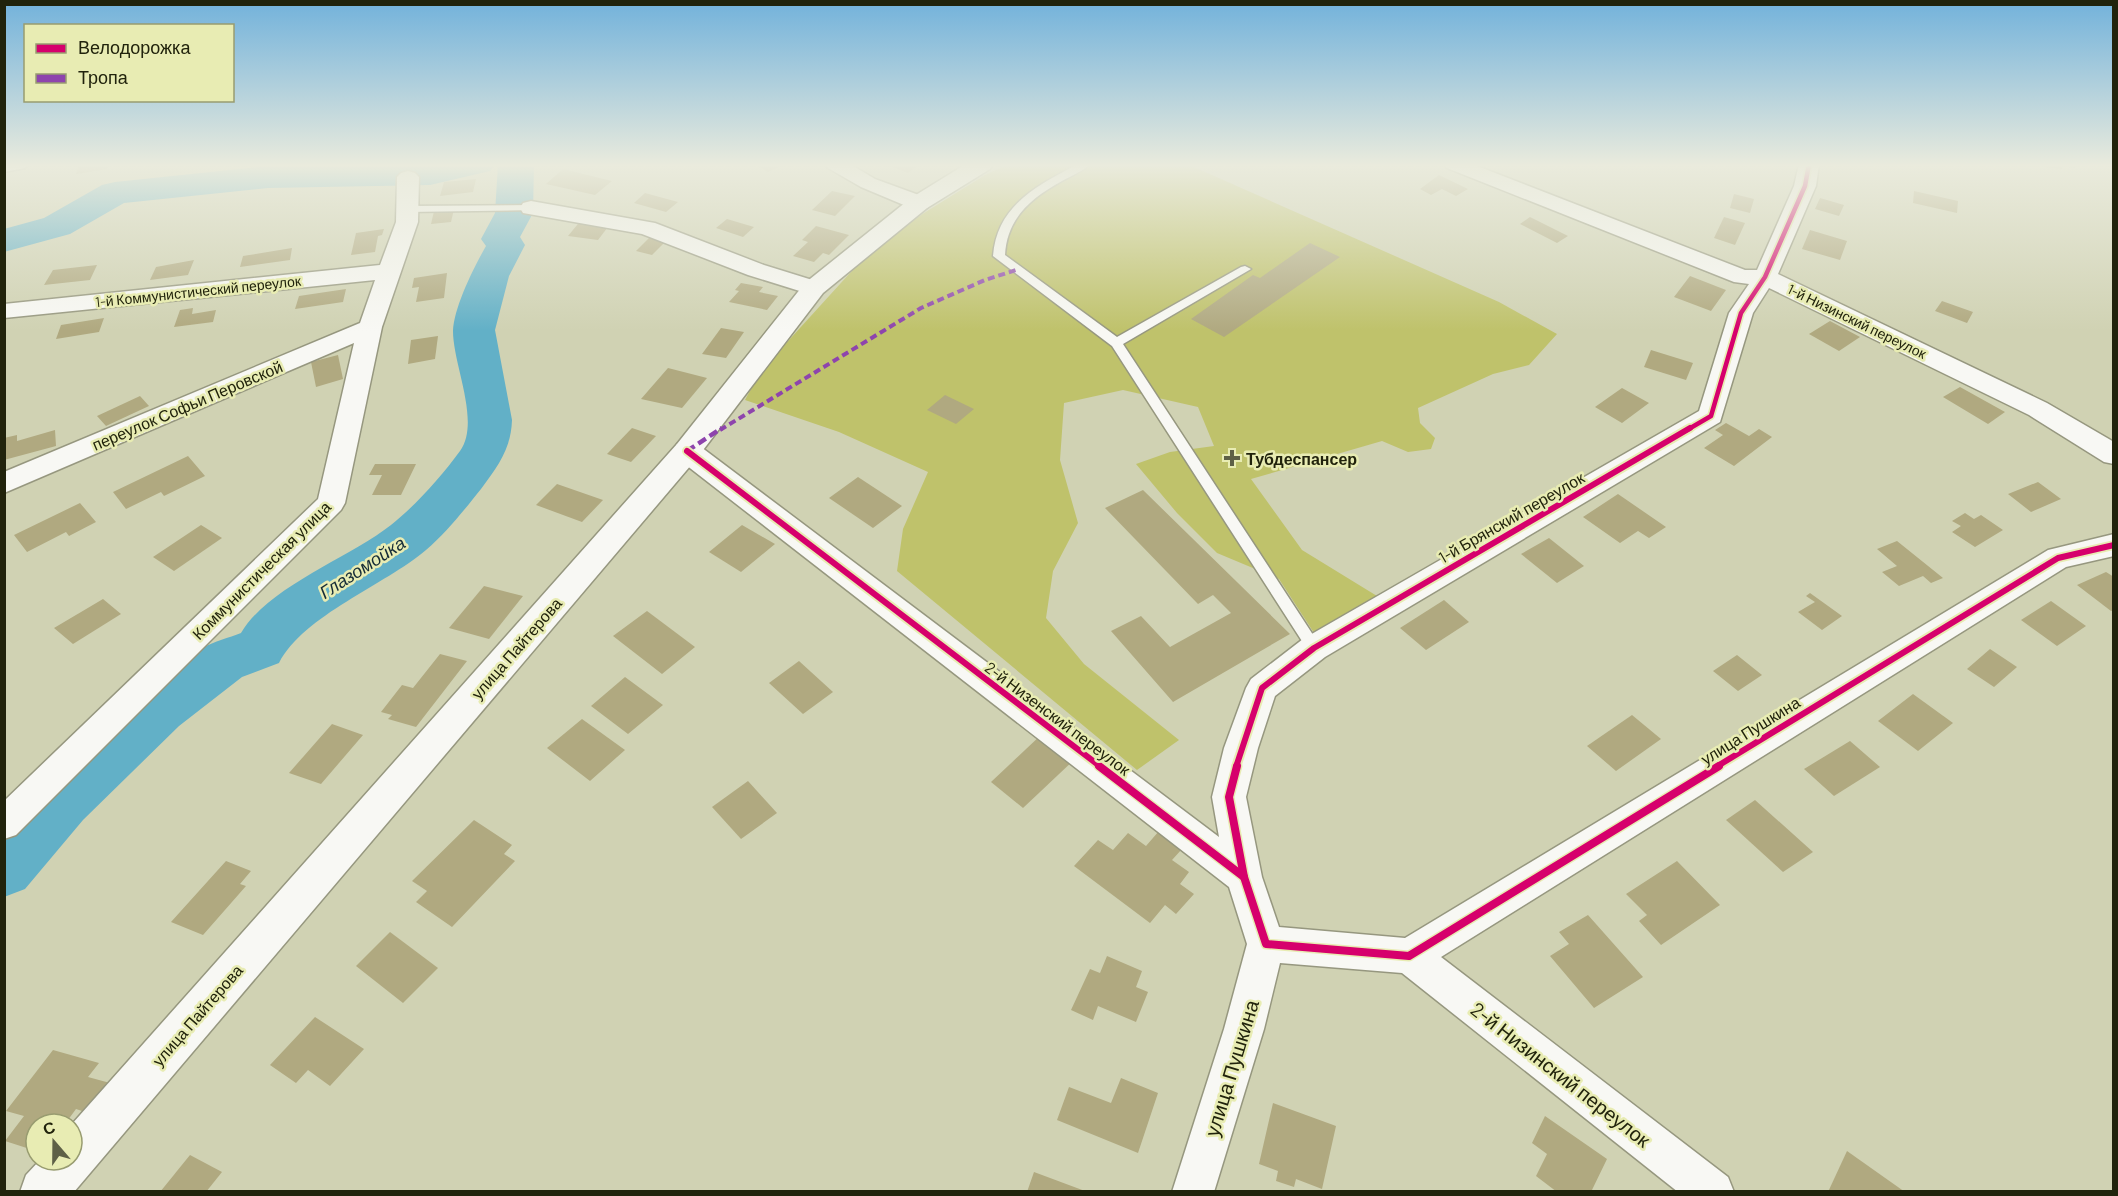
<svg xmlns="http://www.w3.org/2000/svg" width="2118" height="1196" font-family="Barlow,sans-serif">
<rect width="100%" height="100%" fill="#d0d2b3"/>
<polygon fill="#bfc26b" points="1009,164 1187,164 1499,302 1557,334 1529,365 1493,374 1418,408 1420,423 1435,438 1431,449 1408,452 1382,441 1251,479 1302,550 1377,596 1318,639 1279,579 1217,553 1177,513 1136,464 1170,452 1214,446 1198,407 1123,390 1064,403 1060,460 1078,523 1053,571 1046,618 1084,664 1179,740 1137,770 897,571 903,529 928,472 839,432 745,400 760,372 870,251 924,213 985,175"/>
<g fill="none" stroke-linecap="round" stroke-linejoin="round">
<g fill="#62b0c7" fill-rule="evenodd">
<polygon points="400,164 496,164 490,171 430,185 268,188 124,203 70,234 4,252 4,229 44,218 102,185 115,182 268,166"/>
<path d="M498,164H534L533,213L520,237L525,245L509,276L495,330L512,420C511,449 498,466 481,489C465,509 446,533 426,550C385,585 304,615 279,663L242,677L179,726L83,820L25,889L4,897V825C58,765 134,690 203,648C214,641 229,638 241,633C268,587 349,558 391,525C416,505 441,477 460,451C481,422 453,365 453,331C454,307 474,267 486,246L481,239L495,213Z"/>
</g>
</g>
<g fill="#b0a980">
<polygon points="79,164 108,164 107,169 76,174"/>
<polygon points="758,164 785,164 768,172 756,165"/>
<polygon points="885,164 920,164 908,173"/>
<polygon points="2043,164 2074,164 2075,168 2061,166 2062,169 2044,167"/>
<polygon points="563,169 612,181 595,195 546,184"/>
<polygon points="1439,175 1468,189 1456,196 1442,189 1431,195 1420,189"/>
<polygon points="476,179 473,192 440,196 444,182"/>
<polygon points="832,191 855,196 835,216 812,210"/>
<polygon points="1914,191 1958,201 1957,213 1913,203"/>
<polygon points="645,193 678,202 666,212 634,203"/>
<polygon points="1734,194 1754,199 1750,213 1730,208"/>
<polygon points="1820,198 1844,205 1839,216 1815,209"/>
<polygon points="455,205 451,222 431,224 435,207"/>
<polygon points="1530,217 1568,236 1557,243 1520,224"/>
<polygon points="1724,217 1745,223 1735,245 1714,238"/>
<polygon points="582,219 614,219 598,240 568,236"/>
<polygon points="727,219 754,227 743,237 716,228"/>
<polygon points="816,226 849,235 829,255 823,253 814,262 793,256 808,242 802,240"/>
<polygon points="384,229 382,235 378,236 375,252 351,255 356,233"/>
<polygon points="1810,230 1847,241 1840,260 1802,249"/>
<polygon points="655,232 672,235 652,255 636,251"/>
<polygon points="1310,243 1340,257 1224,337 1191,319 1253,275 1260,278"/>
<polygon points="292,248 290,260 240,267 243,256"/>
<polygon points="194,260 188,275 150,280 156,267"/>
<polygon points="97,265 90,280 44,285 53,270"/>
<polygon points="447,273 444,298 416,302 419,287 412,288 414,278"/>
<polygon points="1690,276 1726,290 1711,311 1674,297"/>
<polygon points="741,283 763,287 759,292 778,296 767,310 729,302 739,291 735,290"/>
<polygon points="346,289 343,302 295,309 299,296"/>
<polygon points="1942,301 1973,312 1967,323 1935,311"/>
<polygon points="193,308 192,314 216,310 213,322 174,327 180,310"/>
<polygon points="104,318 99,332 56,339 61,325"/>
<polygon points="1830,321 1860,337 1839,351 1809,334"/>
<polygon points="721,328 744,332 726,358 702,354"/>
<polygon points="438,336 435,359 408,364 411,340"/>
<polygon points="1651,350 1693,363 1686,380 1644,367"/>
<polygon points="338,355 343,379 316,387 311,362"/>
<polygon points="668,368 707,378 682,408 641,399"/>
<polygon points="1960,387 2005,412 1988,424 1943,397"/>
<polygon points="1622,388 1649,403 1622,423 1595,407"/>
<polygon points="945,395 974,409 956,424 927,410"/>
<polygon points="140,396 149,406 106,426 97,416"/>
<polygon points="1726,423 1749,436 1759,429 1772,437 1734,466 1704,448 1723,435 1715,430"/>
<polygon points="632,428 656,436 631,462 607,454"/>
<polygon points="55,430 56,446 4,460 4,438 17,435 17,441"/>
<polygon points="188,456 205,476 164,496 161,492 126,509 113,492"/>
<polygon points="375,464 416,464 401,495 372,495 382,475 369,475"/>
<polygon points="858,477 902,506 873,528 829,498"/>
<polygon points="2038,482 2061,499 2031,512 2008,494"/>
<polygon points="557,484 603,500 582,522 536,505"/>
<polygon points="1143,490 1290,634 1173,702 1111,631 1141,616 1170,647 1231,613 1213,595 1198,604 1105,508"/>
<polygon points="1618,494 1666,527 1649,538 1638,531 1620,543 1583,517"/>
<polygon points="80,503 96,522 69,536 66,532 27,552 14,535"/>
<polygon points="1965,513 1974,519 1981,515 2003,530 1975,547 1952,532 1961,526 1952,521"/>
<polygon points="201,525 222,538 174,571 153,557"/>
<polygon points="742,525 775,544 741,572 709,552"/>
<polygon points="1549,538 1584,566 1557,583 1521,554"/>
<polygon points="1897,541 1943,578 1931,583 1923,576 1899,586 1882,572 1897,566 1877,549"/>
<polygon points="2106,572 2114,577 2114,610 2111,611 2077,585"/>
<polygon points="484,586 523,596 489,639 449,628"/>
<polygon points="1810,593 1842,616 1822,630 1798,612 1815,602 1806,596"/>
<polygon points="103,599 121,614 73,644 54,628"/>
<polygon points="1444,600 1469,622 1426,650 1400,628"/>
<polygon points="2051,601 2086,626 2057,646 2021,620"/>
<polygon points="647,611 695,647 662,674 613,636"/>
<polygon points="1990,649 2017,667 1994,687 1967,669"/>
<polygon points="440,654 467,661 416,727 388,719 392,715 381,712 402,685 413,688"/>
<polygon points="1737,655 1762,675 1738,691 1713,671"/>
<polygon points="799,661 833,692 803,714 769,683"/>
<polygon points="625,677 663,705 628,734 591,706"/>
<polygon points="1913,694 1953,723 1918,751 1878,721"/>
<polygon points="1632,715 1661,739 1616,771 1587,746"/>
<polygon points="582,719 625,750 590,781 547,748"/>
<polygon points="332,724 363,735 321,784 289,773"/>
<polygon points="1042,734 1075,759 1023,808 991,782"/>
<polygon points="1850,741 1880,767 1834,796 1804,769"/>
<polygon points="748,781 777,813 741,839 712,807"/>
<polygon points="1755,800 1813,852 1783,872 1726,820"/>
<polygon points="474,820 512,845 504,854 515,861 452,927 416,902 427,891 412,881"/>
<polygon points="1159,831 1182,849 1172,860 1189,872 1180,884 1194,894 1176,914 1165,905 1150,923 1074,866 1098,840 1113,850 1128,833 1146,846"/>
<polygon points="226,861 251,871 240,884 246,886 203,935 171,922"/>
<polygon points="1677,861 1720,905 1661,945 1639,921 1647,915 1626,894"/>
<polygon points="1588,915 1643,977 1594,1008 1550,956 1569,944 1559,932"/>
<polygon points="390,932 438,968 403,1003 356,966"/>
<polygon points="1107,956 1142,971 1136,987 1148,992 1136,1022 1098,1006 1093,1020 1071,1010 1090,969 1100,973"/>
<polygon points="315,1017 364,1049 330,1086 308,1070 296,1083 270,1065"/>
<polygon points="53,1050 99,1063 88,1077 110,1083 88,1113 76,1109 65,1124 36,1124 36,1151 5,1141 24,1116 6,1111"/>
<polygon points="1121,1078 1158,1093 1138,1153 1057,1120 1069,1087 1111,1103"/>
<polygon points="1273,1103 1336,1126 1322,1189 1296,1179 1294,1187 1276,1181 1278,1171 1259,1164"/>
<polygon points="1545,1116 1607,1159 1591,1192 1557,1192 1536,1176 1547,1154 1532,1143"/>
<polygon points="1847,1151 1905,1192 1828,1192"/>
<polygon points="190,1155 222,1172 206,1192 160,1192"/>
<polygon points="1034,1172 1085,1191 1085,1192 1027,1192"/>
</g>
<g fill="none" stroke-linecap="round" stroke-linejoin="round">
<defs>
<g id="service">
<path d="M1078,164H1090C1083,171 1071,176 1062,181C1031,198 1007,218 1005,255L1117,337L1241,267L1245,266L1251,269L1123,344L1319,644L1322,648L1319,652H1309L1112,346L993,256C997,205 1037,186 1078,164Z"/>
<polygon points="531,205 535,206 535,210 407,212 402,209 407,206"/>
</g>
<g id="minor">
<polygon points="4,164 28,164 25,168 4,172"/>
<polygon points="825,164 850,164 875,179 927,198 930,203 927,208 911,208 861,187 828,168"/>
<polygon points="1444,164 1472,164 1745,270 1757,270 1794,186 1799,164 1819,164 1816,186 1778,274 2047,403 2114,442 2114,464 2104,462 2029,415 1769,288 1753,313 1720,422 1325,657 1275,696 1258,748 1246,797 1262,877 1279,927 1405,938 2048,550 2114,534 2114,556 2066,567 1441,957 1728,1177 1734,1192 1678,1192 1402,973 1280,963 1264,1029 1214,1192 1172,1192 1224,1029 1247,944 1229,887 677,458 674,451 677,444 687,442 697,444 1219,837 1212,797 1224,748 1246,688 1251,679 1303,639 1699,411 1729,313 1749,284 1734,282 1447,168"/>
<polygon points="408,171 415,173 419,177 418,222 382,327 345,503 341,510 16,835 4,839 4,801 318,499 354,343 4,493 4,472 360,323 375,280 4,318 4,304 380,265 396,222 397,177 401,173"/>
<polygon points="531,201 655,223 764,265 822,283 826,288 822,293 806,293 748,275 642,234 523,213 520,208 523,203"/>
</g>
<polygon id="secondary" points="966,164 993,164 990,169 927,208 823,293 697,458 74,1192 20,1192 26,1175 40,1160 72,1160 72,1124 677,444 805,283 911,198"/>
</defs>
<use href="#service" stroke="#96977f" stroke-width="3"/>
<use href="#minor" stroke="#96977f" stroke-width="3"/>
<use href="#secondary" stroke="#96977f" stroke-width="3"/>
<use href="#service" fill="#f8f8f4" fill-rule="evenodd"/>
<use href="#minor" fill="#f8f8f4" fill-rule="evenodd"/>
<use href="#secondary" fill="#f8f8f4" fill-rule="evenodd"/>
<polyline stroke="#8e44ad" stroke-width="4" stroke-dasharray="7 4" stroke-linecap="butt" points="720,430 921,308 985,280 1016,270"/>
<polyline stroke="#8e44ad" stroke-width="4.5" stroke-dasharray="9 4.5" stroke-linecap="butt" points="687,451 722,428"/>
<defs>
<polyline id="cycleway-far2" points="1687,430 1711,416 1741,313 1765,277 1805,186 1809,164"/>
<g id="cycleway-far1">
<polyline points="687,451 1101,767"/>
<polyline points="1236,767 1262,688 1314,648 1690,428"/>
<polyline points="1716,767 2058,558 2114,545"/>
</g>
<g id="cycleway">
<polyline points="1099,766 1244,877 1266,944 1409,956 1719,766"/>
<polyline points="1237,766 1229,797 1244,877"/>
</g>
</defs>
<use href="#cycleway-far2" stroke="#e8ecb3" stroke-width="8"/>
<use href="#cycleway-far1" stroke="#e8ecb3" stroke-width="10"/>
<use href="#cycleway" stroke="#e8ecb3" stroke-width="11"/>
<use href="#cycleway-far2" stroke="#d6006c" stroke-width="4.5"/>
<use href="#cycleway-far1" stroke="#d6006c" stroke-width="6"/>
<use href="#cycleway" stroke="#d6006c" stroke-width="8"/>
</g>
<linearGradient id="sky" x2="0" y2="1"><stop stop-color="#72b2db"/><stop offset="0.5" stop-color="#eaebdd"/><stop offset="1" stop-color="#eaebdd" stop-opacity="0"/></linearGradient>
<rect width="2118" height="331" fill="url(#sky)"/>
<path fill="#5e6046" stroke="#e8ecb3" stroke-width="2" d="M1229 449h6v6h6v6h-6v6h-6v-6h-6v-6h6z"/>
<g text-anchor="middle" dominant-baseline="central" stroke-width="5" stroke-linejoin="round" paint-order="stroke">
<g font-size="14" fill="#21230c" stroke="#e8ecb3">
<text transform="translate(198 291) rotate(-6)">1-й Коммунистический переулок</text>
<text transform="translate(1857 321) rotate(26)">1-й Низинский переулок</text>
</g>
<g font-size="16" fill="#21230c" stroke="#e8ecb3">
<text transform="translate(187 405) rotate(-23)">переулок Софьи Перовской</text>
<text transform="translate(1511 517) rotate(-30)">1-й Брянский переулок</text>
<text transform="translate(261 570) rotate(-45)">Коммунистическая улица</text>
<text transform="translate(516 648) rotate(-49)">улица Пайтерова</text>
<text transform="translate(1058 718) rotate(37)">2-й Низенский переулок</text>
<text transform="translate(1750 730) rotate(-32)">улица Пушкина</text>
<text transform="translate(197 1015) rotate(-49)">улица Пайтерова</text>
</g>
<g font-size="16" font-weight="bold" fill="#21230c" stroke="#e8ecb3" text-anchor="start">
<text x="1246" y="458">Тубдеспансер</text>
</g>
<g font-size="18" font-style="italic" fill="#152c37" stroke="#e8ecb3">
<text transform="translate(362 567) rotate(-33)">Глазомойка</text>
</g>
<g font-size="20" fill="#21230c" stroke="#e8ecb3">
<text transform="translate(1231 1068) rotate(-73)">улица Пушкина</text>
<text transform="translate(1561 1074) rotate(38)">2-й Низинский переулок</text>
</g>
</g>
<rect width="2118" height="1196" fill="none" stroke="#21230c" stroke-width="12"/>
<rect x="24" y="24" width="210" height="78" fill="#e8ecb3" stroke="#989c70" stroke-width="1.5"/>
<rect x="36" y="44" width="30" height="9" fill="#d6006c" stroke="#989c70" stroke-width="1.5"/>
<text x="78" y="54" font-size="18" fill="#21230c">Велодорожка</text>
<rect x="36" y="74" width="30" height="9" fill="#8e44ad" stroke="#989c70" stroke-width="1.5"/>
<text x="78" y="84" font-size="18" fill="#21230c">Тропа</text>
<g transform="translate(54 1142) rotate(340)"><circle r="28" fill="#e8ecb3" stroke="#989c70" stroke-width="1.5"/>
<path d="M0-4.5L10 22L0 15L-10 22Z" fill="#5e6046"/>
<text y="-9" font-size="16" font-weight="bold" text-anchor="middle" fill="#21230c">С</text>
</g>
</svg>
